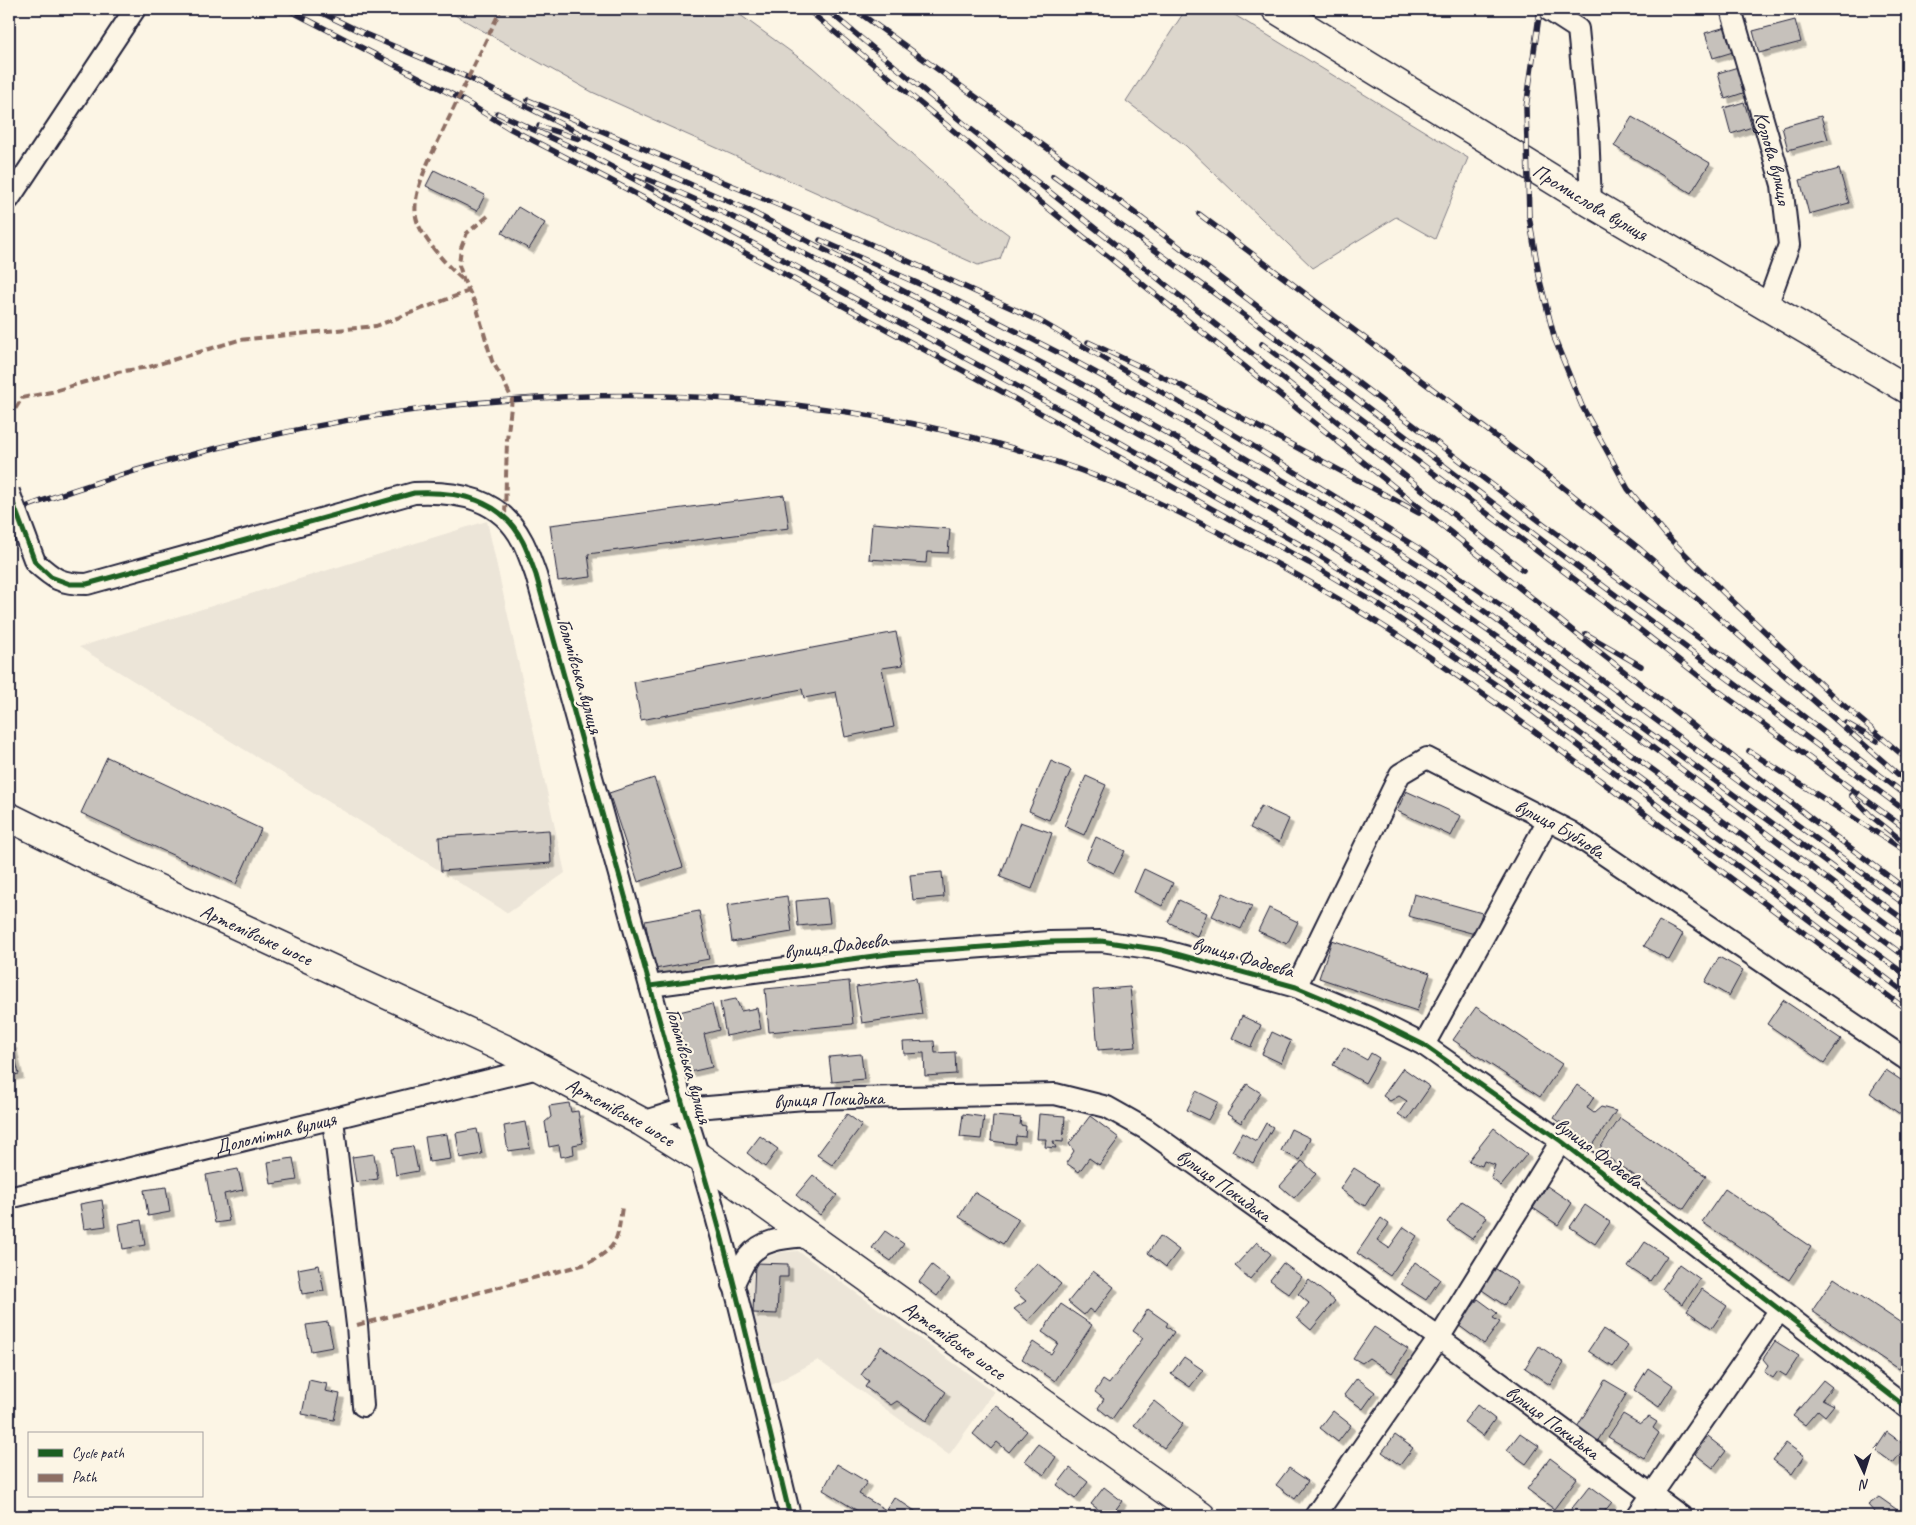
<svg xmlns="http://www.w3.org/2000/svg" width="1916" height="1525" font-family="Caveat,sans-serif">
<defs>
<filter id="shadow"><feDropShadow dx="4.5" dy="4.5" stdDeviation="0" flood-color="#0004"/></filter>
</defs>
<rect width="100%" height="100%" fill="#fcf5e5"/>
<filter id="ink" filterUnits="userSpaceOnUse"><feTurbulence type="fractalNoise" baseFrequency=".02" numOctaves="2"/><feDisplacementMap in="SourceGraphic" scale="10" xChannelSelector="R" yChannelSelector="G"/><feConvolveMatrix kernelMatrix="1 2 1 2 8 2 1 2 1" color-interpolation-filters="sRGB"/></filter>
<g filter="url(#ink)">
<g fill="#ece5d8">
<polygon points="487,521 565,873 508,913 79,647"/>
<polygon points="798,1251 994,1392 949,1455 818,1360 768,1387 746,1297 750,1278 762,1259 781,1252"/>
</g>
<g fill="#dcd6cc" stroke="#7f7c84">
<polygon points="444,9 732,9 812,67 970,206 1009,235 1000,259 978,265 592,92"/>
<polygon points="1186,9 1225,9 1468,158 1435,239 1396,217 1313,268 1186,146 1126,101"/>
</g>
<g fill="#c6c1bb" stroke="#22223b" filter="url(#shadow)">
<polygon points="1795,20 1801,42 1759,53 1753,31"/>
<polygon points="1726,27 1733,52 1713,58 1705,33"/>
<polygon points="1738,67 1746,92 1725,99 1718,73"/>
<polygon points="1744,102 1752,127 1731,134 1724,108"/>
<polygon points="1821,116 1828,139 1788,150 1782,127"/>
<polygon points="1632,117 1710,163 1691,193 1614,146"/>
<polygon points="1839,169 1849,203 1809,214 1800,180"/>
<polygon points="434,170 485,195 477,211 426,186"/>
<polygon points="518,207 545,223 529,249 502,233"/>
<polygon points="784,495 789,528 588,554 591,577 558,581 550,525"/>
<polygon points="872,523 950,529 948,553 927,552 926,563 869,559"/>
<polygon points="896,632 903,665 882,668 894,727 845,737 836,692 804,698 802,689 641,720 634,682"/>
<polygon points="107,757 261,829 236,884 81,813"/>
<polygon points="1051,761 1071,770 1049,820 1029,811"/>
<polygon points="1086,776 1106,785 1084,835 1064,826"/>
<polygon points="654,778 683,867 638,882 609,793"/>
<polygon points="1406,791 1461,816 1451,836 1397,811"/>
<polygon points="1261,806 1289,819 1279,842 1250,828"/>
<polygon points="1020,822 1052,833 1032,889 1000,877"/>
<polygon points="549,830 551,863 441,871 439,837"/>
<polygon points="1096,837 1125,851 1114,873 1086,860"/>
<polygon points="1144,869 1173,883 1162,906 1134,892"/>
<polygon points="942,872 944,897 913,900 910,875"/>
<polygon points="1223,893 1252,906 1241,929 1212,916"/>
<polygon points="1414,894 1482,913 1475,934 1408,916"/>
<polygon points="787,896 792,932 732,942 727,905"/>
<polygon points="827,898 830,923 798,926 796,901"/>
<polygon points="1179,900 1207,913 1197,936 1168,922"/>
<polygon points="1269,908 1298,922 1287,944 1258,931"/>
<polygon points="699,911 709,959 655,969 645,921"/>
<polygon points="1659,921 1683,934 1669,960 1644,946"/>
<polygon points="1332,940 1430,973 1417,1011 1319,978"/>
<polygon points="1719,957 1743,970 1729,996 1705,982"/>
<polygon points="916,978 922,1014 862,1023 856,987"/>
<polygon points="849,981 853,1024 769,1032 765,989"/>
<polygon points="1130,987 1136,1047 1098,1050 1093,990"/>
<polygon points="736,999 741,1011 757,1008 761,1029 726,1036 720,1002"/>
<polygon points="1783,1000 1841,1039 1824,1063 1767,1024"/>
<polygon points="712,1004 719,1030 704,1034 712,1067 690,1072 675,1013"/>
<polygon points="1476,1007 1562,1064 1540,1097 1453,1040"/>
<polygon points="1242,1016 1261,1025 1251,1047 1232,1038"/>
<polygon points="1272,1032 1291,1041 1281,1063 1262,1054"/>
<polygon points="934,1041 935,1053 955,1052 956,1074 925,1076 924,1053 904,1054 903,1042"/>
<polygon points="12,1044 19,1074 9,1076 9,1045"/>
<polygon points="1344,1047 1367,1060 1371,1053 1379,1058 1365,1083 1333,1065"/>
<polygon points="861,1054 864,1079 832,1082 829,1057"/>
<polygon points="1403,1068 1430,1087 1407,1120 1398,1114 1407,1101 1399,1096 1390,1101 1383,1096"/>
<polygon points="1886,1070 1907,1084 1907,1119 1870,1093"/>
<polygon points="1247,1084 1261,1093 1241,1123 1227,1114"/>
<polygon points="1577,1085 1594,1097 1587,1108 1594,1113 1601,1107 1616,1111 1593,1145 1554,1118"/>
<polygon points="1196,1091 1218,1102 1208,1120 1187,1110"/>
<polygon points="569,1103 571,1112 578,1111 583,1143 573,1145 574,1154 561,1157 559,1145 549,1147 545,1122 551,1117 549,1106"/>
<polygon points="847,1114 862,1125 832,1165 817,1155"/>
<polygon points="963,1114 984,1117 981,1139 960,1137"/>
<polygon points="1039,1114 1065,1116 1063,1142 1053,1141 1056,1148 1045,1147 1046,1139 1037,1139"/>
<polygon points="993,1116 1021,1118 1020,1125 1026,1126 1025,1137 1016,1136 1015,1144 991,1141"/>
<polygon points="1090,1116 1119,1138 1099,1165 1089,1158 1079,1172 1066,1163 1074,1151 1069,1144"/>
<polygon points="1620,1118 1706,1176 1684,1209 1598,1151"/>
<polygon points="525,1122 530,1148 508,1151 504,1126"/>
<polygon points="1266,1123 1273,1127 1253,1163 1232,1151 1242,1133 1256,1141"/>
<polygon points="1494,1128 1527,1154 1501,1186 1491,1178 1495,1165 1484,1161 1482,1166 1468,1161"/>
<polygon points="477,1129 482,1154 460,1158 456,1133"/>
<polygon points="1291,1129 1310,1138 1300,1160 1281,1151"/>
<polygon points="447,1134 451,1159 429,1162 425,1137"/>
<polygon points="760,1136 778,1149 765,1167 747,1153"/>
<polygon points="413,1146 418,1171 396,1175 392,1149"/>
<polygon points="374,1154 378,1179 356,1182 352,1157"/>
<polygon points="293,1158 297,1180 271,1184 268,1162"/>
<polygon points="1302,1161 1316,1174 1294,1198 1280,1186"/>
<polygon points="1354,1168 1379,1184 1365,1206 1340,1189"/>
<polygon points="238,1169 243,1190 224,1194 229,1221 215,1223 206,1175"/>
<polygon points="813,1175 837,1195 820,1215 796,1195"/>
<polygon points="1547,1186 1572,1203 1558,1225 1533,1208"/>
<polygon points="166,1187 170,1212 148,1216 144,1190"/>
<polygon points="1725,1189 1811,1247 1789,1280 1702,1222"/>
<polygon points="974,1192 1019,1219 1003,1244 959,1217"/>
<polygon points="102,1200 106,1226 84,1229 80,1204"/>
<polygon points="1462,1201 1487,1217 1472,1239 1447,1222"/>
<polygon points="1585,1205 1610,1222 1595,1244 1570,1227"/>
<polygon points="1381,1218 1389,1224 1377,1240 1389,1248 1404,1227 1417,1236 1390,1276 1357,1253"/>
<polygon points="141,1220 145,1245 123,1249 119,1224"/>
<polygon points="885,1231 904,1244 891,1261 872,1248"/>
<polygon points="1160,1236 1179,1250 1166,1267 1148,1253"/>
<polygon points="1257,1242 1271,1254 1250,1279 1235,1266"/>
<polygon points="1645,1242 1667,1256 1650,1281 1628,1267"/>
<polygon points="1415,1262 1440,1279 1426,1300 1401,1284"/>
<polygon points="755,1263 788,1264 788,1277 779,1277 777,1314 753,1313"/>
<polygon points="1037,1263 1061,1284 1028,1321 1014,1309 1026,1301 1013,1290"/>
<polygon points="1283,1263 1302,1277 1289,1294 1270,1280"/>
<polygon points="1679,1264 1700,1279 1683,1304 1662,1289"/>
<polygon points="319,1265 324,1291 302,1294 298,1269"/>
<polygon points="932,1265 950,1279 937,1296 919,1282"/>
<polygon points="1493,1267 1518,1283 1504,1305 1479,1288"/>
<polygon points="1093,1271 1114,1287 1094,1313 1089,1309 1084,1315 1068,1302"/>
<polygon points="1834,1278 1907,1327 1907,1356 1898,1369 1812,1311"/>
<polygon points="1309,1280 1335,1301 1311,1330 1297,1318 1309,1303 1298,1294"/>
<polygon points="1702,1289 1727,1306 1712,1328 1687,1311"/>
<polygon points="1478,1299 1497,1313 1493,1318 1500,1322 1484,1344 1454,1322 1468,1303 1472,1307"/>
<polygon points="1061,1304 1092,1325 1055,1381 1022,1359 1033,1342 1051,1354 1058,1343 1042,1332"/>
<polygon points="1148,1309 1168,1323 1166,1326 1174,1332 1112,1419 1098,1408 1104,1399 1095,1392 1103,1380 1109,1384 1143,1338 1133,1331"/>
<polygon points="328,1322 333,1347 311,1351 306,1325"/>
<polygon points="1374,1327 1408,1349 1392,1373 1369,1358 1362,1363 1353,1358"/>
<polygon points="1603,1329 1628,1346 1613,1367 1588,1351"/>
<polygon points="1775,1341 1799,1356 1786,1376 1778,1371 1773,1378 1764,1372 1768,1365 1763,1359"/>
<polygon points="881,1346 946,1392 926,1421 897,1401 891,1405 865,1387 869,1381 861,1375"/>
<polygon points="1539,1346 1564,1363 1550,1385 1525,1368"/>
<polygon points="1184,1357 1203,1370 1190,1387 1171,1374"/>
<polygon points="1648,1368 1673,1385 1659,1407 1634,1390"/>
<polygon points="1357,1378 1375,1392 1363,1409 1344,1395"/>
<polygon points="309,1380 327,1384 325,1391 340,1394 334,1420 302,1414"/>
<polygon points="1605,1380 1627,1393 1597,1442 1576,1429"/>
<polygon points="1823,1380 1832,1387 1822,1399 1834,1405 1825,1416 1818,1410 1805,1425 1793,1416"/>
<polygon points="1154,1401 1183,1424 1164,1448 1134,1425"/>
<polygon points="996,1405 1027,1431 1009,1452 997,1442 991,1449 973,1434"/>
<polygon points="1477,1405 1495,1419 1483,1436 1464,1422"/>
<polygon points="1333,1411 1351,1425 1338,1442 1320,1428"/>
<polygon points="1623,1414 1640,1424 1649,1417 1657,1422 1653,1428 1659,1433 1644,1458 1608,1437"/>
<polygon points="1887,1432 1906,1446 1893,1463 1875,1450"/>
<polygon points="1520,1433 1539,1446 1526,1464 1507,1450"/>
<polygon points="1395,1435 1413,1448 1400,1465 1382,1452"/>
<polygon points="1708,1437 1726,1451 1713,1468 1695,1454"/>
<polygon points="1786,1443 1804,1456 1792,1474 1773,1460"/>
<polygon points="1038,1444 1056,1457 1044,1475 1025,1461"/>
<polygon points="1550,1458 1577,1478 1554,1509 1527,1489"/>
<polygon points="837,1464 867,1482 859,1494 886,1510 894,1497 918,1513 916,1516 866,1516 823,1490"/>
<polygon points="1070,1468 1088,1482 1075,1499 1057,1485"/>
<polygon points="1289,1468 1308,1481 1295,1499 1276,1485"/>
<polygon points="1590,1486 1612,1502 1601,1516 1572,1516 1568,1513"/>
<polygon points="1104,1487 1122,1501 1111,1516 1107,1516 1091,1504"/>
<polygon points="1879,1497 1906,1516 1872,1516 1875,1513 1868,1505"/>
</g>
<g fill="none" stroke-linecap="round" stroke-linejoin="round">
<defs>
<g id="street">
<polyline points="1547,9 1578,29 1588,129 1591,203"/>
<path id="s1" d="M1731,9L1782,185L1789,245L1767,306"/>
<polyline points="9,199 135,9"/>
<path d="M35,562C54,579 60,584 87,584L414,493C458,491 501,498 523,542C528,552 532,564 536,575L684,1109C727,1242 757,1380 790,1516"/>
<polyline points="650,986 889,954 1050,942 1101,941 1162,950 1296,987 1370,1018 1424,1045 1561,1141 1907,1408"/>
<path id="s2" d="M1296,987L1400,774L1427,758L1571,832L1907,1060"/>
<polyline points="1424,1045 1548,820"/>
<polyline points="333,1119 357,1325 363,1406"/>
<path id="s3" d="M642,1122L684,1109L805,1099L1055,1094L1107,1107L1146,1129L1439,1338L1681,1516"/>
<path id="s4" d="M9,1198L542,1067"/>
<path d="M733,1285C738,1276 742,1265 748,1257C763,1238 787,1238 809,1236"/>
<polyline points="1315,1516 1439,1338 1561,1141"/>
<polyline points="1637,1516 1779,1311"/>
</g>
<g id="secondary">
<path id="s5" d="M1276,9L1591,203L1907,389"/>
<path id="s6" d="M9,817L102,863L507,1050L642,1122L700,1158L1201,1516"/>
</g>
</defs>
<use href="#street" stroke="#22223b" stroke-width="24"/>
<use href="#secondary" stroke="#22223b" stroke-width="31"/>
<use href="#street" stroke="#fcf5e5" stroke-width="20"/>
<use href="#secondary" stroke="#fcf5e5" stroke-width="28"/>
<defs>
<g id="rail">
<polyline points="287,9 459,98 509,128 610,180 999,390 1309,563 1376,603 1514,697 1907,994"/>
<polyline points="314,9 365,34 469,78 613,150 746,209 1078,382 1292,505 1376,555 1437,595 1636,735 1907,939"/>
<polyline points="807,9 997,167 1593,647 1816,822 1907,890"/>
<polyline points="826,9 967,126 1523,570"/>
<polyline points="854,9 1094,182 1545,525 1755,679 1907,796"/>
<polyline points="1540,9 1526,108 1529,216 1540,281 1555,340 1582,406 1628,489 1666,535 1723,592 1834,697 1907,759"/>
<polyline points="528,100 857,238 1040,321 1240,438 1418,548 1506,609 1907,906"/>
<polyline points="497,113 595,158 1089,425 1313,552 1410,613 1531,697 1907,976"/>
<polyline points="539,126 579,139"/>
<path d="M636,175C737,213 831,269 926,319C1072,395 1218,474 1358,563C1426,606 1491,653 1556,700C1674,784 1791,871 1907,958"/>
<polyline points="1053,176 1288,347 1543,541 1907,812"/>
<polyline points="1199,214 1550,477 1641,550 1907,782"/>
<polyline points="820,240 951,298 1063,355 1148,401 1337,512 1435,575 1907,922"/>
<polyline points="1088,342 1182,386 1419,513"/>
<polyline points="1262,344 1606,603 1713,687 1907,830"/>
<path d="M9,513C291,408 596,364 894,420C979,436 1064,460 1144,496C1201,522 1257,552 1311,583C1347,604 1384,625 1418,649C1488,696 1555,746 1622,797C1717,868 1812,938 1907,1010"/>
<polyline points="1586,634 1641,666"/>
<polyline points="1846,723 1877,741"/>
<polyline points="1749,751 1907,852"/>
<polyline points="1851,795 1870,815 1907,845"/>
</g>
</defs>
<use href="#rail" stroke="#22223b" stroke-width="5.5"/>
<use href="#rail" stroke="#fcf5e5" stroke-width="4" stroke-dasharray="11" stroke-linecap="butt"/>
<defs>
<polyline id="street-bridge" points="9,492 35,562"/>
</defs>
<use href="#street-bridge" stroke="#22223b" stroke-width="24" stroke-linecap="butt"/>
<use href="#street-bridge" stroke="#fcf5e5" stroke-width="20"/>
<g stroke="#8d6e63" stroke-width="4" stroke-dasharray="8 4" stroke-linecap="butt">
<polyline points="488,216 467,233 461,248 459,265 464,281 476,305 492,361 501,376 512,399 507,440 505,516"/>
<path d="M462,279C448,267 419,235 416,217C413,197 422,177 429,160L501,9"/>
<polyline points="9,419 22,398 51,392 118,372 149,367 239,340 376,326 469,291"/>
<path d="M357,1325L586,1264C619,1247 617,1241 622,1207"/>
</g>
<defs>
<g id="cycleway">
<path d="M9,492L35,562L51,577L70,584H87L414,493C458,491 501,498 523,542C528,552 532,564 536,575L684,1109C727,1242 757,1380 790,1516"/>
<polyline points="650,986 889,954 1050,942 1101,941 1162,950 1296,987 1370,1018 1424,1045 1561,1141 1907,1408"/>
</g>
</defs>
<use href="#cycleway" stroke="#fcf5e5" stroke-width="8"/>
<use href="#cycleway" stroke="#1b5e20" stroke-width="5"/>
</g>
</g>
<g text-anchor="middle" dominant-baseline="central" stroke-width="4.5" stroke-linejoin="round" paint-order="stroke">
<g font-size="20" fill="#22223b" stroke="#fcf5e5">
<text stroke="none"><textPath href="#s1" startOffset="155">Козлова вулиця</textPath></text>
<text stroke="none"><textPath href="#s5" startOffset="369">Промислова вулиця</textPath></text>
<text transform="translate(580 676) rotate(74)">Гольмівська вулиця</text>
<text stroke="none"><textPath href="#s2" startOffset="419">вулиця Бубнова</textPath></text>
<text stroke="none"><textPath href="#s6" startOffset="274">Артемівське шосе</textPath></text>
<text transform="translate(836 946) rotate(-7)">вулиця Фадєєва</text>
<text transform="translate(1243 957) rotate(16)">вулиця Фадєєва</text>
<text transform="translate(689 1066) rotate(74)">Гольмівська вулиця</text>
<text stroke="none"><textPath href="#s3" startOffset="189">вулиця Покидька</textPath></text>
<text stroke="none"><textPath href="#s6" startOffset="679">Артемівське шосе</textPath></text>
<text stroke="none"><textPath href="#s4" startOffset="274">Доломітна вулиця</textPath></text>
<text transform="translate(1599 1153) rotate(37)">вулиця Фадєєва</text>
<text stroke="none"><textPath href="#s3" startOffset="610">вулиця Покидька</textPath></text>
<text stroke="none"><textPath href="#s6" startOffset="1084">Артемівське шосе</textPath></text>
<text stroke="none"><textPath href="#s3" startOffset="1015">вулиця Покидька</textPath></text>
</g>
</g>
<rect width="1916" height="1525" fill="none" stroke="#fcf5e5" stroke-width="30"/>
<rect x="15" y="15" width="1886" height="1495" fill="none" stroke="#22223b" stroke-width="2" filter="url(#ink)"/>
<rect x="28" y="1432" width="175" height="65" fill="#fcf5e5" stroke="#a5a1a1"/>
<rect x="38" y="1449" width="25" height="8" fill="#1b5e20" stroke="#a5a1a1"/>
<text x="72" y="1458" font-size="15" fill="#22223b">Cycle path</text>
<rect x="38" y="1474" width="25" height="8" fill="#8d6e63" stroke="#a5a1a1"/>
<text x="72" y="1482" font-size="15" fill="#22223b">Path</text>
<g transform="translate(1864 1472) rotate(176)" stroke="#fcf5e5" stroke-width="4" paint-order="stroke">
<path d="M0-4L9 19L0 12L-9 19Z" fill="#22223b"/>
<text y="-8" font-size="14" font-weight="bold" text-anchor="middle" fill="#22223b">N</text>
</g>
</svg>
